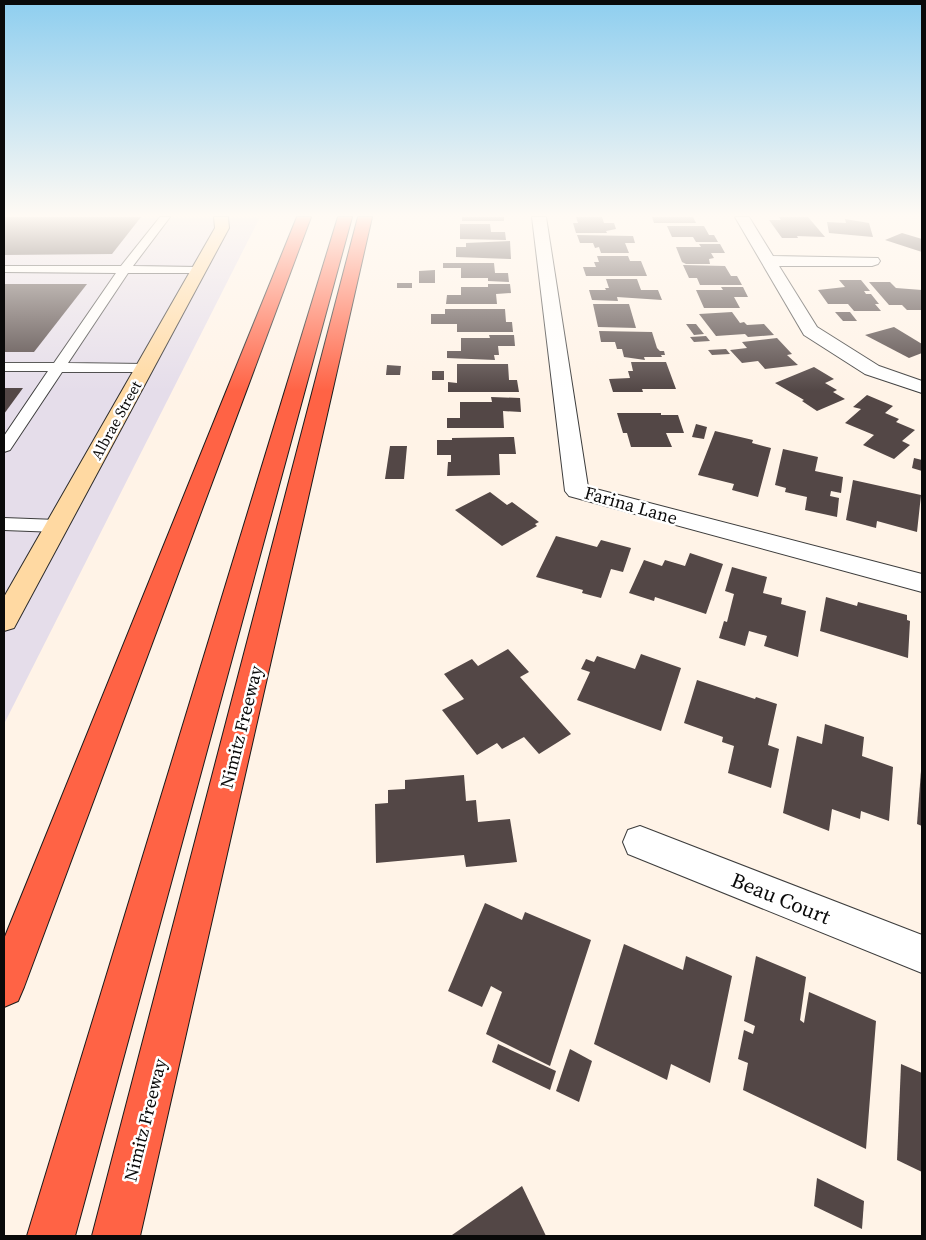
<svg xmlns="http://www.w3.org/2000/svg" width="926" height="1240" font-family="'Source Serif 4',serif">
<rect width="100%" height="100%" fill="#fff3e7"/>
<polygon fill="#e5ddea" points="4,217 260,217 4,724"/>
<g fill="#534746">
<polygon points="4,217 141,217 112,254 4,255"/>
<rect x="462" y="217" width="42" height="4"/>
<polygon points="576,217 602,217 604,223 614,223 616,229 606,231 607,233 576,233 573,223 578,223"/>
<polygon points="652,217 693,217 696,223 654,223"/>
<polygon points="779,217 808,217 825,237 797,236 798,238 782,238 769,220 781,220"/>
<polygon points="845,219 869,223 873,237 829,233 827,222 846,223"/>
<polygon points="460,224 490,224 491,232 505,232 506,240 460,239"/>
<polygon points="667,226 704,226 709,235 714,235 718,242 696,242 693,237 672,237"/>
<polygon points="902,233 922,239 922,252 885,240"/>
<polygon points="577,235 633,236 635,243 625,243 629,253 601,253 599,247 595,248 593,243 580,243"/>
<polygon points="510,241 511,259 456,257 456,247 466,247 466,243"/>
<polygon points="699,244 720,244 725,253 711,253 714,258 709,259 710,264 686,264 682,262 676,247 701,247"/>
<polygon points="597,256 628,256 630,261 641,261 647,276 586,276 583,267 596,267 594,262 599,262"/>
<polygon points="443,263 494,263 495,273 508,273 509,282 488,281 488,278 461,278 461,268 443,268"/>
<polygon points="683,265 725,266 731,276 737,276 742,285 700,285 697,278 689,278"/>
<polygon points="435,270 435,283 419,283 419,271"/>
<polygon points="606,279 637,279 641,290 658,290 662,300 617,297 618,301 592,300 589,290 606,290 605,288 609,288"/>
<polygon points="839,280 861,280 870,291 864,291 866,294 871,294 879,304 875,304 881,311 854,311 848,304 828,304 818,290 845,287"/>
<polygon points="869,282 890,282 896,288 922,290 922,310 907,310 902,305 889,305"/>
<rect x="397" y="283" width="15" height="5"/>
<polygon points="4,284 87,284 34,352 4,352"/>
<polygon points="488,284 510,284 511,293 496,294 497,304 446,304 447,295 461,295 461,287 488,287"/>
<polygon points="721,287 743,287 748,297 734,297 740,308 704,308 696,290 723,290"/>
<polygon points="593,304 629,304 636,328 598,327"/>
<polygon points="445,309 505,309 506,322 512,322 513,332 457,332 457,324 431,324 431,314 445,314"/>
<polygon points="732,312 740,323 744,322 747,325 764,324 774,335 748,337 745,334 716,336 699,314"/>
<polygon points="835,312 850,312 857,321 843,321"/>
<polygon points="686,324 696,324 704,334 694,335"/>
<polygon points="894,327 922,344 922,353 909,358 865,335"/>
<polygon points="599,331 652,332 657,348 660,351 664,351 665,355 661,355 662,357 644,357 645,360 624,357 622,349 617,349 615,342 601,342"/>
<polygon points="489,335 514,335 515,346 498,346 499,355 494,355 495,360 447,358 447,351 461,351 461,338 490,338"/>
<polygon points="706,336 710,341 694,342 690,337"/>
<polygon points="777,338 792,354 787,355 798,365 765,369 758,361 742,363 730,350 747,348 742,342"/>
<polygon points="726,349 730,354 712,355 708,350"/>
<polygon points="631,362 666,362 676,389 642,389 643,392 613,392 609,379 630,378 628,371 633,371"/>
<polygon points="457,364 508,364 509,380 517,380 519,392 448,392 448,382 457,383"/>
<polygon points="387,365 401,366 400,375 386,375"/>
<polygon points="814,367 834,379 825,383 837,390 833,392 845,399 817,411 802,401 804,400 775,383"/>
<rect x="432" y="371" width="12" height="9"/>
<polygon points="4,388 23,388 4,414"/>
<polygon points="867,395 893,406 885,413 899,419 896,422 915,430 902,441 910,445 894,459 863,445 874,435 845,423 861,409 853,407"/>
<polygon points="491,397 520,398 521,412 503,411 504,428 447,428 447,418 460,418 460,402 492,402"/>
<polygon points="617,413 661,413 661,415 678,415 684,433 666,433 672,447 631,447 627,433 623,433"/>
<polygon points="696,424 707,427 704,439 692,437"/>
<polygon points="715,431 753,440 752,443 771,448 758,497 732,490 734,484 698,475"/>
<polygon points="514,437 516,454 499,454 500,475 447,476 448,462 451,462 451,455 437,455 437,440 452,440 452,438"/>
<polygon points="390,446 407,446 404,479 385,479"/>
<polygon points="783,449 818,457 815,471 843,477 841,493 831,491 830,496 839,498 837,517 805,510 807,497 785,492 786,488 775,485"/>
<polygon points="914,458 922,460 922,471 912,468"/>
<polygon points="853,480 921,495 917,532 877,521 876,528 846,520"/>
<polygon points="490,492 507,505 512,502 539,522 535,524 537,526 502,546 455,510"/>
<polygon points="556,536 597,547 601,540 631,548 623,572 611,569 601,598 582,593 583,590 536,577"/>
<polygon points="690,553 723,564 706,614 655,597 654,601 629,593 644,560 662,566 665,560 685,566"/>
<polygon points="732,567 767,577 763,593 782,598 781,604 806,611 798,657 764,646 767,636 749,631 745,646 719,638 724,621 727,622 734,594 725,591"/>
<polygon points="826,597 857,606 858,602 907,615 907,620 910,621 908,658 820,631"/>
<polygon points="508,649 529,672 520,677 571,734 539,754 524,737 502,749 497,743 477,755 442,710 464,699 444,674 472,659 478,666"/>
<polygon points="641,654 681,668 661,731 577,700 590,672 581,669 586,659 594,662 597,656 635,669"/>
<polygon points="697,680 755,699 756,697 777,704 768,745 779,749 771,788 728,773 734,746 722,742 723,737 684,723"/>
<polygon points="825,724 864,737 862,756 893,767 889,821 861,811 860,819 832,809 829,831 783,813 797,736 822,744"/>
<polygon points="921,771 922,771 922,826 917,824"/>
<polygon points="464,775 466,801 476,800 478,822 510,819 517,862 466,867 464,855 376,863 375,804 388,803 388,790 405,789 405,780"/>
<polygon points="485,903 522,920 525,912 591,940 550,1066 486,1034 502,992 491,986 482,1007 448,991"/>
<polygon points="624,944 683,970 686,956 732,976 710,1083 671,1064 667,1080 594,1044"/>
<polygon points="756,956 806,977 800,1020 804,1023 809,992 876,1021 866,1149 743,1090 748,1063 738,1059 744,1030 753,1034 755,1026 744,1021"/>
<polygon points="498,1044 556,1071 550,1090 492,1062"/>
<polygon points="570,1049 592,1061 579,1102 556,1091"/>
<polygon points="901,1064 922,1073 922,1172 897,1160"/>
<polygon points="817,1178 864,1201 862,1229 814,1206"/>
<polygon points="522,1186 546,1236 452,1236 452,1235"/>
</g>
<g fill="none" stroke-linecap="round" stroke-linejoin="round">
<defs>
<g id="lane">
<polygon points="160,217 170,217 133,266 199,267 205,270 199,273 128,273 68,363 145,364 152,368 145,372 62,372 10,450 4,452 4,436 48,371 4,371 4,363 54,363 116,273 4,272 4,266 121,266"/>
<polygon points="4,518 57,520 63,522 66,526 63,530 57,532 4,530"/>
</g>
<g id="street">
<polygon points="532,217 546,217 588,487 922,574 922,592 569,496 565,491"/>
<polygon points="735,217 749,217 773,256 878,258 880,261 878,264 872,266 779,266 817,327 879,366 922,381 922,393 865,374 804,335"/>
<polygon points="640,826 922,935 922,973 628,854 623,842 628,830"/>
</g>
<polygon id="secondary" points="214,217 228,217 229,228 14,628 4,631 4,597 215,228"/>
<g id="highway">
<polygon points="297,217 311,217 24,987 18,1001 4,1007 4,939"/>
<polygon points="338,217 352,217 75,1236 27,1236"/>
<polygon points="358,217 372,217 140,1236 92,1236"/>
</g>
</defs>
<use href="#lane" stroke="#3d3d3d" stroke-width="2"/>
<use href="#street" stroke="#3d3d3d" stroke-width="2"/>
<use href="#secondary" stroke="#2c2c2c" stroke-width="2"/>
<use href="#highway" stroke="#1b1b1b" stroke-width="2"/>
<use href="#lane" fill="#fff" fill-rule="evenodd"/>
<use href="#street" fill="#fff" fill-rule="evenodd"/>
<use href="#secondary" fill="#ffd9a2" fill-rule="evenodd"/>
<use href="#highway" fill="#ff6345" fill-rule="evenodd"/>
</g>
<linearGradient id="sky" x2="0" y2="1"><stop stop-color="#8eceef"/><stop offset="0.55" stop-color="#fffaf4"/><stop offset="1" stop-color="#fffaf4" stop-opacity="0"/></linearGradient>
<rect width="926" height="391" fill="url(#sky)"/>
<g text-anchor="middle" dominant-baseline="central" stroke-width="5" stroke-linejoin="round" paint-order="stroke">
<g font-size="15" fill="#0a0a0a" stroke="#fff">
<text transform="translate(116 420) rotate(-61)">Albrae Street</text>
</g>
<g font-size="18" fill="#0a0a0a" stroke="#fff">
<text transform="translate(631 505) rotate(16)">Farina Lane</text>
<text transform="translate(241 727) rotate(-76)">Nimitz Freeway</text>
<text transform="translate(145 1120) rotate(-76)">Nimitz Freeway</text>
</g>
<g font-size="21" fill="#0a0a0a" stroke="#fff">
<text transform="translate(781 898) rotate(22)">Beau Court</text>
</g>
</g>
<rect width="926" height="1240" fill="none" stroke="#0a0a0a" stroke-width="10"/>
</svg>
